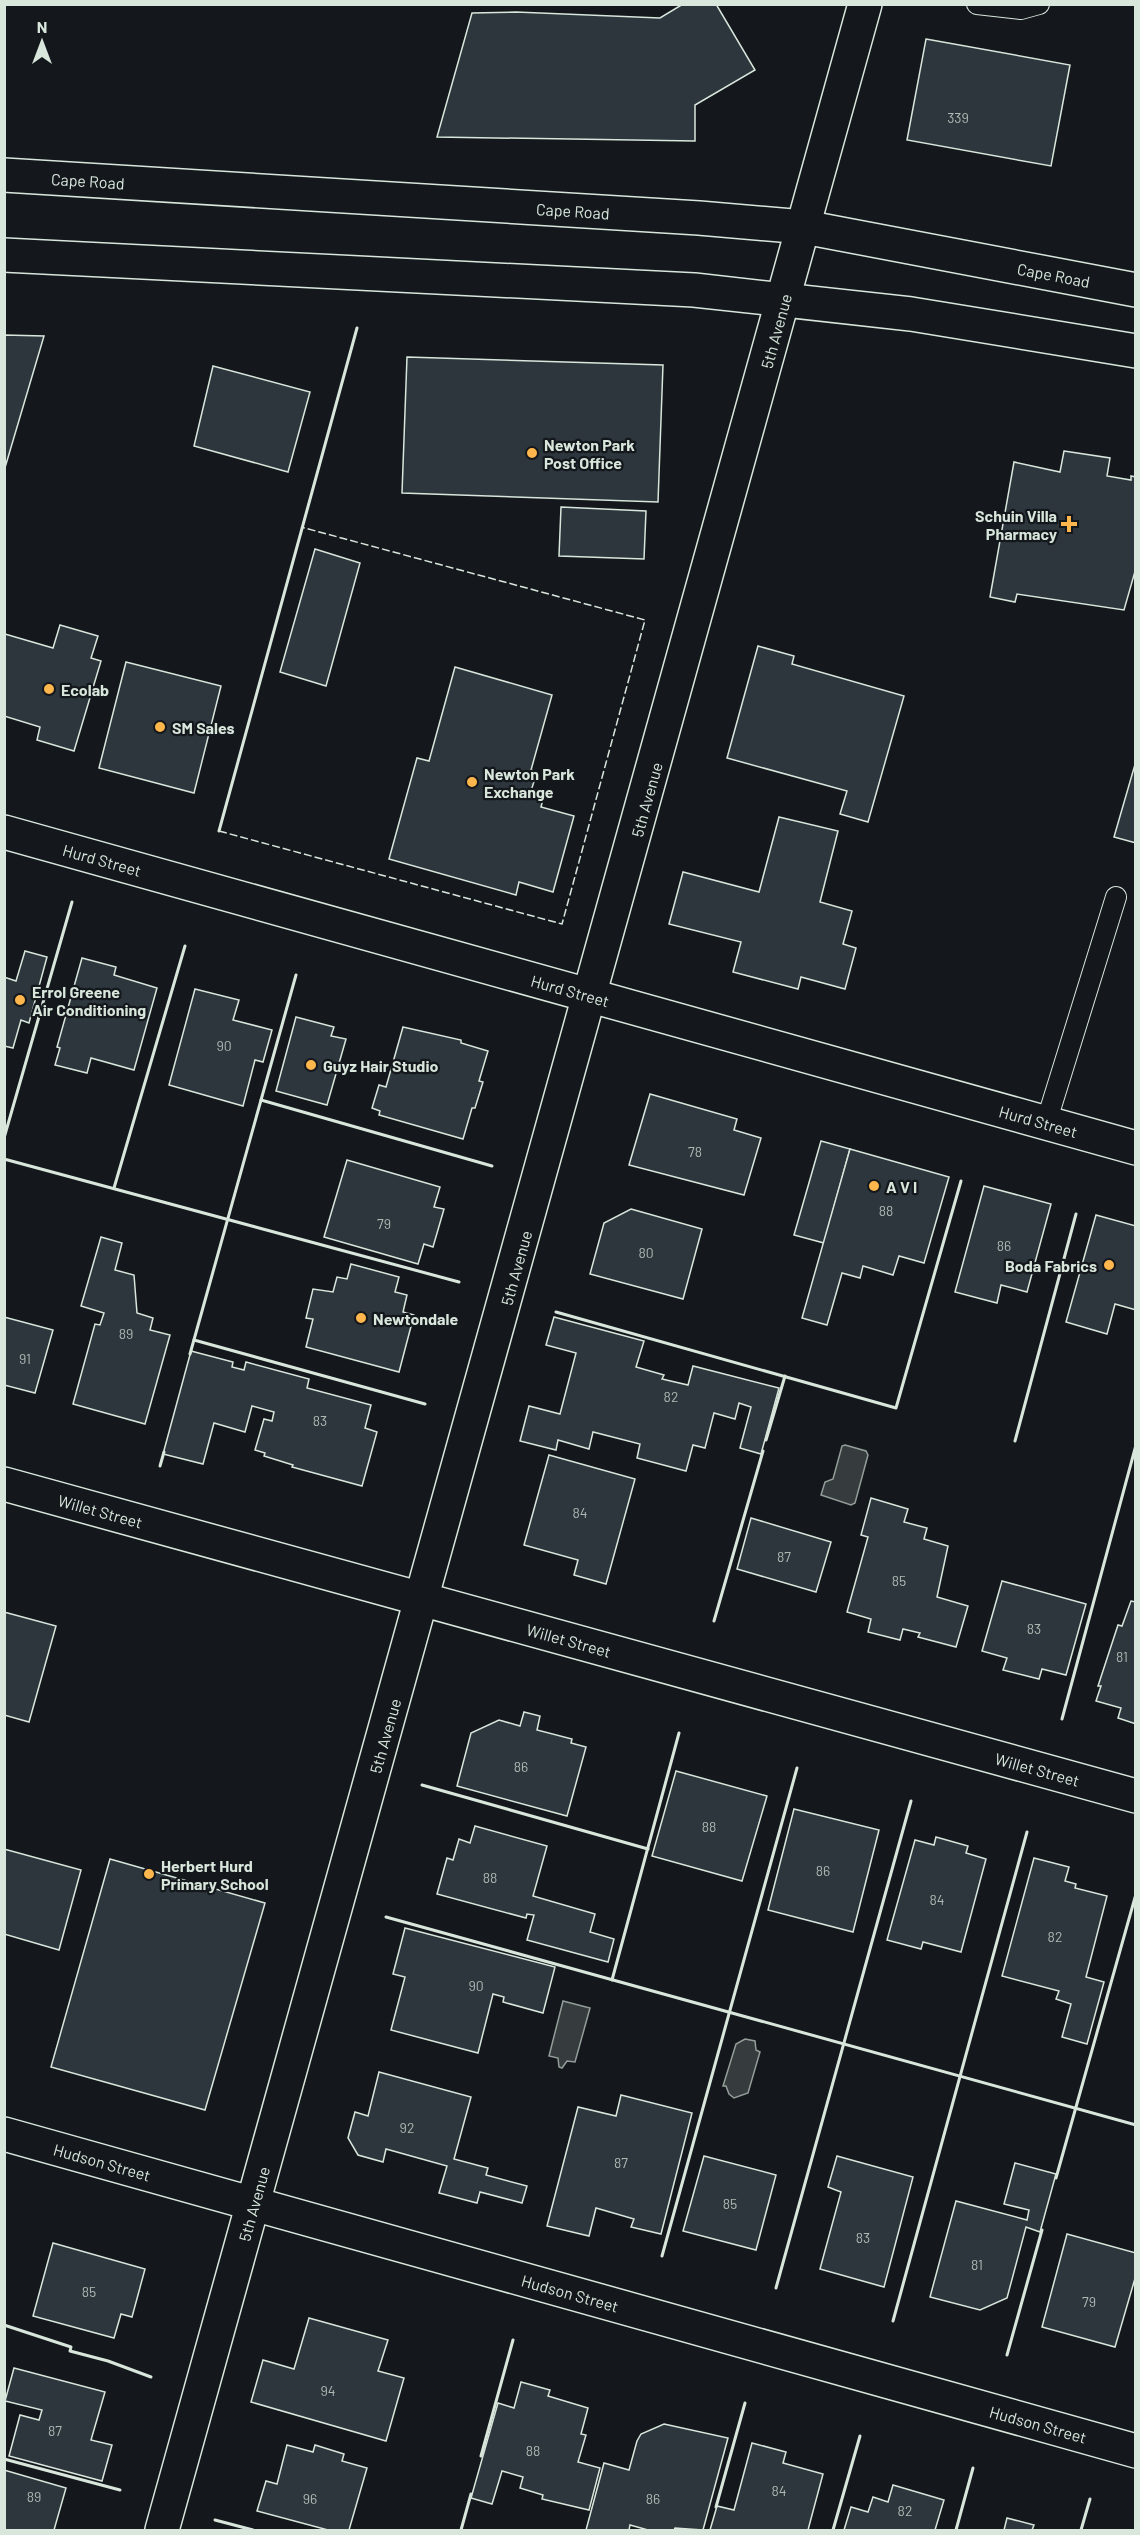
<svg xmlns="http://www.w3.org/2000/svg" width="1140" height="2535" font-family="Barlow,sans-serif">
<rect width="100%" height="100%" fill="#14181c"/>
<g fill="#363b3e" stroke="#939e99" stroke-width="1.5">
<polygon points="845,1445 866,1451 868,1455 855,1503 851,1505 821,1495 825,1482 833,1479 842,1446"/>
<polygon points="563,2001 590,2008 575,2062 567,2061 562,2068 559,2067 558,2058 549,2056"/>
<polygon points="745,2039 755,2041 756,2050 760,2052 748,2093 734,2098 729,2094 726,2086 723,2086 736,2044"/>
</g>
<g fill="#2c363c" stroke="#d8e6dc" stroke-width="1.5">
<polygon points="683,4 716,4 755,70 695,105 695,141 437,137 472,13 516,12 660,18"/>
<polygon points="926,39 1070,65 1051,166 907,140"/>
<polygon points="4,335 44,336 4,471"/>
<polygon points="407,357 663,365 658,502 402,493"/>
<polygon points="213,366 310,392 288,472 194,446"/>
<polygon points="1064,451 1110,458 1107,476 1131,480 1131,476 1136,477 1136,568 1124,610 1017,594 1015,602 990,597 1014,462 1060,472"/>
<polygon points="561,507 646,511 644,559 559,556"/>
<polygon points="315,549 360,563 326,686 280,672"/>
<polygon points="60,625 98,636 91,658 101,661 74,751 37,740 40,727 4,716 5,634 53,648"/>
<polygon points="758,646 794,656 792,664 904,696 868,822 840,814 847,791 727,758"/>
<polygon points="126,662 221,686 194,793 99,768"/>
<polygon points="455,667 552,695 531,770 537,772 531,791 544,795 541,807 574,816 553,892 519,882 516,895 389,859 417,758 429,761"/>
<polygon points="1136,761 1136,843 1114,837"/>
<polygon points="779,817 838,831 820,902 852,911 843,944 856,948 845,989 801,977 798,989 733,972 741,942 669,924 683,872 759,892"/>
<polygon points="25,951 47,957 29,1023 21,1020 13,1048 4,1046 4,977 16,981"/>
<polygon points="82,958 116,967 114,975 157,988 134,1070 91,1058 87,1073 55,1065 60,1048 57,1047"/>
<polygon points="195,989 239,1000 233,1020 272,1030 263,1062 255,1060 243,1106 169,1085"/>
<polygon points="296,1017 334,1027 331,1036 346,1039 327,1105 276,1091"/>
<polygon points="403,1027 461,1040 461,1043 488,1051 479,1081 483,1082 475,1108 472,1108 463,1139 379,1115 380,1111 372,1108 379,1085 386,1087"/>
<polygon points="650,1094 737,1119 734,1130 761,1138 744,1195 629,1165"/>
<polygon points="821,1141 850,1149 824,1243 794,1235"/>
<polygon points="850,1149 949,1177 924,1263 899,1256 893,1275 863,1266 860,1278 842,1273 827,1325 802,1318"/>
<polygon points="347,1160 440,1187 434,1207 444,1209 433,1247 424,1244 418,1264 324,1237"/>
<polygon points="984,1186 1051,1204 1027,1292 1001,1285 997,1303 955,1292"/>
<polygon points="631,1209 702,1229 683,1299 590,1274 604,1223"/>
<polygon points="1096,1215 1136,1226 1136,1310 1115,1304 1107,1334 1066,1322"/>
<polygon points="101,1237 122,1243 115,1270 134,1275 137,1313 153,1318 150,1330 170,1335 145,1424 73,1404 95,1324 100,1325 104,1313 81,1306"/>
<polygon points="351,1264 399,1277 395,1292 407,1295 403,1312 414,1315 399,1372 306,1347 313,1319 306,1318 313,1289 333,1292 337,1277 347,1279"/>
<polygon points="4,1317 53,1330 35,1393 4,1385"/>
<polygon points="554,1317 644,1341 636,1367 664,1375 662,1379 688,1385 693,1366 779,1388 761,1454 740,1448 751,1407 739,1403 735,1419 714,1413 705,1448 693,1445 686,1471 637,1458 640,1444 593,1432 589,1449 558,1440 556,1450 520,1441 529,1406 560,1414 576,1353 546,1345"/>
<polygon points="191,1351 233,1362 232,1367 244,1370 246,1362 309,1379 307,1388 371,1405 365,1428 377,1432 362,1486 292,1467 293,1465 264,1456 265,1453 255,1450 264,1419 272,1421 274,1412 252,1406 245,1432 214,1423 203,1464 163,1454"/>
<polygon points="549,1455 635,1479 606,1584 574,1575 578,1560 524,1545"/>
<polygon points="871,1498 908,1509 904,1522 927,1528 924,1539 948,1546 937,1597 968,1606 956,1647 918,1637 920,1633 903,1629 900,1640 868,1632 871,1619 847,1612 868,1537 861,1535"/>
<polygon points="751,1518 831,1542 816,1592 737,1569"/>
<polygon points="1002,1581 1086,1604 1066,1675 1042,1669 1039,1679 1003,1670 1007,1658 982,1651"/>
<polygon points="1131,1601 1136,1602 1136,1724 1118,1718 1121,1708 1096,1701 1101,1686 1098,1686 1118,1625 1122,1626"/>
<polygon points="4,1612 56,1626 29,1722 4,1715"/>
<polygon points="524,1712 540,1716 537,1730 572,1739 571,1743 586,1747 567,1816 457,1786 471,1733 499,1720 520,1726"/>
<polygon points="676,1771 767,1796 742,1881 652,1856"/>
<polygon points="794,1809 879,1830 853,1932 768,1910"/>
<polygon points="475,1826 547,1846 533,1896 595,1914 590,1932 614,1939 608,1962 527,1940 534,1915 527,1914 526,1918 437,1894 447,1858 453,1860 459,1839 470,1843"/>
<polygon points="936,1837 968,1846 966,1853 986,1859 961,1952 923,1942 921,1949 887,1940 915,1840 934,1845"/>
<polygon points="4,1849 81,1870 59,1950 4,1934"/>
<polygon points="1034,1858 1069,1867 1065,1881 1076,1884 1075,1888 1107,1896 1086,1977 1104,1982 1087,2044 1062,2037 1071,2004 1056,1999 1059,1991 1002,1976"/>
<polygon points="110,1859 265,1903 205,2110 51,2067"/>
<polygon points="405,1928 555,1967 543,2013 503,2002 504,1997 493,1994 478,2053 391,2030 405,1977 393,1974"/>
<polygon points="379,2072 471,2097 454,2159 488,2168 486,2175 527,2186 522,2203 480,2192 477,2203 439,2193 447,2166 386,2149 383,2162 358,2155 348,2138 355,2112 368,2116"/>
<polygon points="621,2095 692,2113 661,2234 631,2227 634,2219 596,2208 589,2236 547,2226 578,2107 616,2116"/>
<polygon points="704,2156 776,2175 756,2250 683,2231"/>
<polygon points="837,2156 913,2177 884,2287 820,2269 841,2192 828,2187"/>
<polygon points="1015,2163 1056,2174 1040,2232 1026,2227 1007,2298 980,2310 930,2297 956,2201 1027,2220 1029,2210 1004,2204"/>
<polygon points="1067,2234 1136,2253 1136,2275 1115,2347 1042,2327"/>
<polygon points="53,2243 145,2269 132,2317 121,2314 114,2338 33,2316"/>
<polygon points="309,2318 388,2340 378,2371 404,2378 386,2441 251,2402 263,2360 294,2369"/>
<polygon points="14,2368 105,2392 91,2440 112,2445 102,2481 9,2456 20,2415 39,2420 42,2410 5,2401"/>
<polygon points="521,2382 550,2390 548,2396 588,2408 581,2434 586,2435 578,2462 600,2468 589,2510 542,2499 543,2495 520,2488 523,2477 502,2471 492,2504 471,2498 498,2403 514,2408"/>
<polygon points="664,2424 728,2438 703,2530 675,2528 674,2530 648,2530 630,2525 629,2530 586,2530 604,2463 629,2470 637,2441 641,2434"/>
<polygon points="752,2443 786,2452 783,2463 823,2474 808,2530 710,2530 717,2506 734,2510"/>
<polygon points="287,2445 313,2452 315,2445 344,2454 342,2461 367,2468 349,2530 328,2530 257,2511 266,2481 277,2484"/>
<polygon points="4,2470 66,2488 54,2530 4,2530"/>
<polygon points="893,2485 944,2500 935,2530 844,2530 851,2507 868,2512 873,2497 888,2502"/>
<polygon points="1007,2518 1034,2525 1032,2530 1004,2530"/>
</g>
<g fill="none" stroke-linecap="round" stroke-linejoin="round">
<defs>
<g id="service">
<polyline points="977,4 1021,9 1039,4"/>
<polyline points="1046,1123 1116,897"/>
</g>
<g id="minor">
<path id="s1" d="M4,832L1136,1148"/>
<path id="s2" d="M4,1484L1136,1796"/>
<path id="s3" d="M4,2134L1136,2451"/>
<path id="s4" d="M162,2530C397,1689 635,848 865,4"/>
</g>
<g id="primary">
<path id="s5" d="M4,175L699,218L804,227L1136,290"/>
<polyline points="4,255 694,290 911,314 1136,351"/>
</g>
</defs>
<use href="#service" stroke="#d8e6dc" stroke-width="22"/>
<use href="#minor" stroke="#d8e6dc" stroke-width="36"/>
<use href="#primary" stroke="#d8e6dc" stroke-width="36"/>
<use href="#service" stroke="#14181c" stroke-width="20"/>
<use href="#minor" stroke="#14181c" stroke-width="33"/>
<use href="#primary" stroke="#14181c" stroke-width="33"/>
<polyline stroke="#d8e6dc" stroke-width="1.5" stroke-dasharray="8 3" stroke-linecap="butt" points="219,831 562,924 645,620 301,527"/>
<g stroke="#d8e6dc" stroke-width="3">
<polyline points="219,831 357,328"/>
<polyline points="261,1100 492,1166"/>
<polyline points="4,1138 72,902"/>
<polyline points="4,1159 459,1282"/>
<polyline points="114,1188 185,946"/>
<polyline points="556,1312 896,1408 961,1181"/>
<polyline points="194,1340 425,1404"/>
<polyline points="190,1354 296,975"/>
<polyline points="766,1440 785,1376"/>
<polyline points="1015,1441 1076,1214"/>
<polyline points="160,1466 164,1452"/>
<polyline points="714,1621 763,1451"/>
<polyline points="1062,1719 1136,1445"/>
<polyline points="422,1785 648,1849"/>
<polyline points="386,1917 1136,2125"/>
<polyline points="612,1980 679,1733"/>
<polyline points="1056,2178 1136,1894"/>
<polyline points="662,2256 797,1768"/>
<polyline points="776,2288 911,1801"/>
<polyline points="893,2321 1027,1832"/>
<polyline points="4,2325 71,2347 70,2351 108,2361 151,2377"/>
<polyline points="1007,2355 1042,2230"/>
<polyline points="481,2456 513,2340"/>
<polyline points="4,2459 120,2490"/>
<polyline points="716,2507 745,2403"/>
<polyline points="215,2520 253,2530"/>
<polyline points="461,2530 471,2494"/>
<polyline points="833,2530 860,2436"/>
<polyline points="956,2530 973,2468"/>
<polyline points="1081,2530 1090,2499"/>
</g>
</g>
<g fill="#ffb74d" stroke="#14181c" stroke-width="2">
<circle cx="532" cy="453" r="6"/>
<path d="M1066 515h6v6h6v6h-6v6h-6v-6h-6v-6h6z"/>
<circle cx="49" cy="689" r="6"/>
<circle cx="160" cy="727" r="6"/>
<circle cx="472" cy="782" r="6"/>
<circle cx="20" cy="1000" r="6"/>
<circle cx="311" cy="1065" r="6"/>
<circle cx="874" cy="1186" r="6"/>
<circle cx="1109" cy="1265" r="6"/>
<circle cx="361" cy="1318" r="6"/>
<circle cx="149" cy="1874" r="6"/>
</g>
<g text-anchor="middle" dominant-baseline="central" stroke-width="4.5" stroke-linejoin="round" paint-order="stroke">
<g font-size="14" fill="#adbab4">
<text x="958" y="117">339</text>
<text x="224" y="1045">90</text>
<text x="695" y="1151">78</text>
<text x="886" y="1210">88</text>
<text x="384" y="1223">79</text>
<text x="1004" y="1245">86</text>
<text x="646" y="1252">80</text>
<text x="126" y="1333">89</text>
<text x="25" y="1358">91</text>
<text x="671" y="1396">82</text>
<text x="320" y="1420">83</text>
<text x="580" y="1512">84</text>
<text x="784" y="1556">87</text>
<text x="899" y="1580">85</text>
<text x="1034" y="1628">83</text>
<text x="1122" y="1656">81</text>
<text x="521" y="1766">86</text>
<text x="709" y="1826">88</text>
<text x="823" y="1870">86</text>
<text x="490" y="1877">88</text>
<text x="937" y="1899">84</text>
<text x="1055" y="1936">82</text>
<text x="476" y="1985">90</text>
<text x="407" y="2127">92</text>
<text x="621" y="2162">87</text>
<text x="730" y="2203">85</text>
<text x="863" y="2237">83</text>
<text x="977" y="2264">81</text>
<text x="89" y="2291">85</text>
<text x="1089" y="2301">79</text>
<text x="328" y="2390">94</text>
<text x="55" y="2430">87</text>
<text x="533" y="2450">88</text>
<text x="779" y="2490">84</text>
<text x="34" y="2496">89</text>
<text x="310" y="2498">96</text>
<text x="653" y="2498">86</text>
<text x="905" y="2510">82</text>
</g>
<g font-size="16" fill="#d8e6dc" stroke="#14181c">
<text stroke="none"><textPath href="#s5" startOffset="84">Cape Road</textPath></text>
<text stroke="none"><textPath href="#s5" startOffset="570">Cape Road</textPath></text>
<text stroke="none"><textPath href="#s5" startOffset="1056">Cape Road</textPath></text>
<text stroke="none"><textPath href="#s4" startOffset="2283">5th Avenue</textPath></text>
<text stroke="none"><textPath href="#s4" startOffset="1797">5th Avenue</textPath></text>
<text stroke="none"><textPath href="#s1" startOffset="102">Hurd Street</textPath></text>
<text stroke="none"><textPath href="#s1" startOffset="588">Hurd Street</textPath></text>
<text stroke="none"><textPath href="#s1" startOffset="1074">Hurd Street</textPath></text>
<text stroke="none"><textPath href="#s4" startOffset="1311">5th Avenue</textPath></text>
<text stroke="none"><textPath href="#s2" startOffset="100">Willet Street</textPath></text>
<text stroke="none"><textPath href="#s2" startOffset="586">Willet Street</textPath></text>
<text stroke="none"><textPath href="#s4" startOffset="825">5th Avenue</textPath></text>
<text stroke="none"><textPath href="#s2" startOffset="1072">Willet Street</textPath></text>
<text stroke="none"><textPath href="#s3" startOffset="102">Hudson Street</textPath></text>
<text stroke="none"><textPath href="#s4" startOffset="339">5th Avenue</textPath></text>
<text stroke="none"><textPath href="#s3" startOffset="588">Hudson Street</textPath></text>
<text stroke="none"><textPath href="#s3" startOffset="1074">Hudson Street</textPath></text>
</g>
<g font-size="16" font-weight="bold" fill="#d8e6dc" stroke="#14181c" text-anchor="start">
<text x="544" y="444">Newton Park<tspan x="544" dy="18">Post Office</tspan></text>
<text x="1057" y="515" text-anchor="end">Schuin Villa<tspan x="1057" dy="18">Pharmacy</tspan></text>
<text x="61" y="689">Ecolab</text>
<text x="172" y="727">SM Sales</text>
<text x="484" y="773">Newton Park<tspan x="484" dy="18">Exchange</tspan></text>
<text x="32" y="991">Errol Greene<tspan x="32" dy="18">Air Conditioning</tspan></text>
<text x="323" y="1065">Guyz Hair Studio</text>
<text x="886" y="1186">A V I</text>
<text x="1097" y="1265" text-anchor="end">Boda Fabrics</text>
<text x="373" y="1318">Newtondale</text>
<text x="161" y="1865">Herbert Hurd<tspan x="161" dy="18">Primary School</tspan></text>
</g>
</g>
<rect width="1140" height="2535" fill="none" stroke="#d8e6dc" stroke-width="12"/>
<g transform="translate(42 42)" stroke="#14181c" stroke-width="4.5" paint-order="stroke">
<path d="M0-4.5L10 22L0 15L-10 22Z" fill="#d8e6dc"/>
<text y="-9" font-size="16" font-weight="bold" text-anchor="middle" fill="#d8e6dc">N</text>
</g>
</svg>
